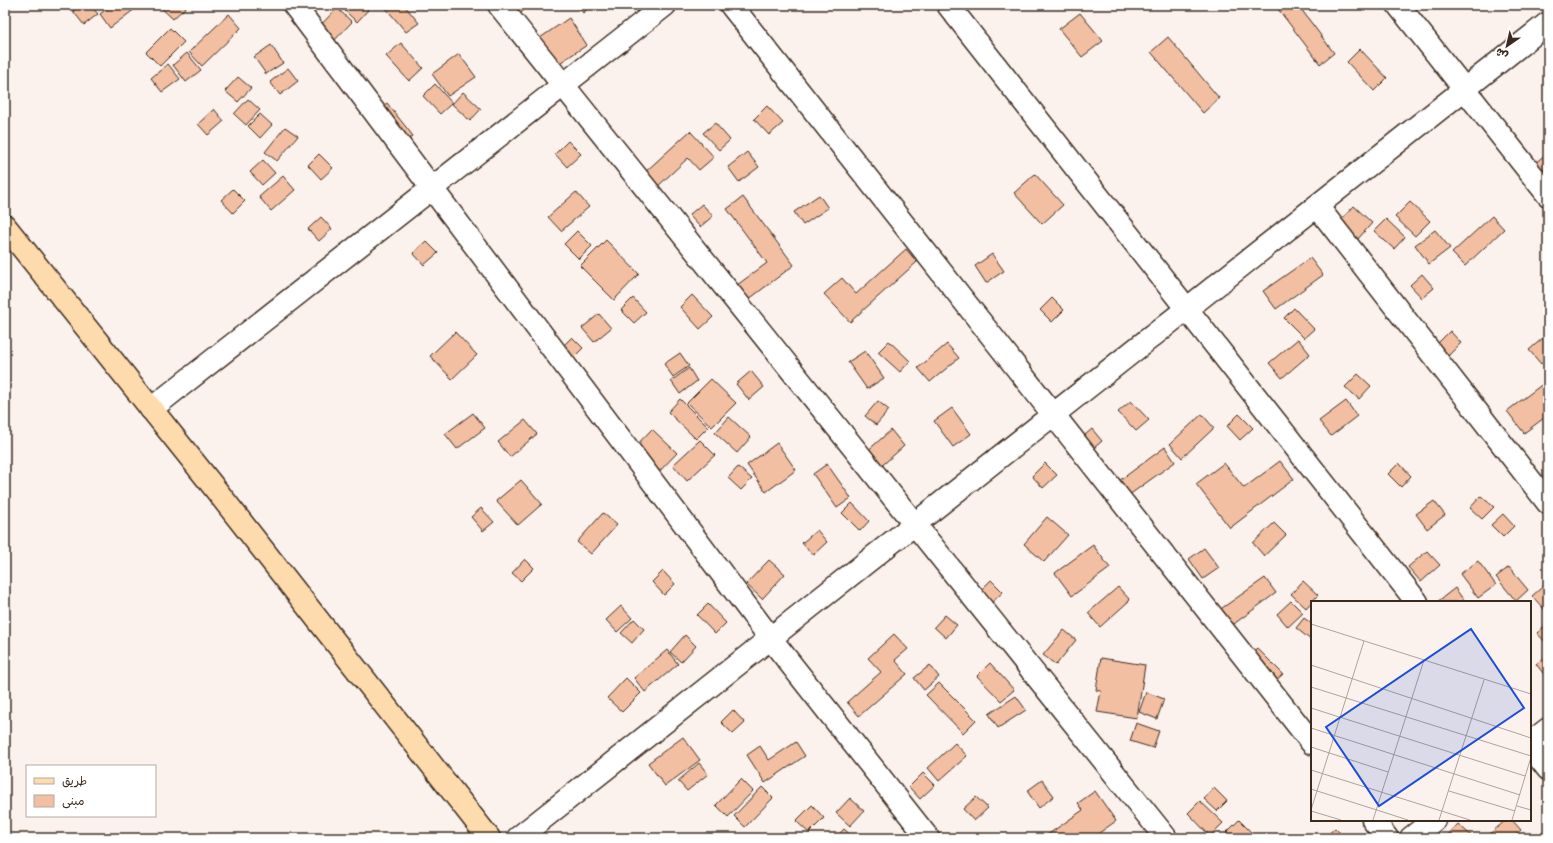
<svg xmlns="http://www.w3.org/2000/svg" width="1553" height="843" font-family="'Playpen Sans','Playpen Sans Arabic',sans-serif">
<rect width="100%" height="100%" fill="#fcf2ed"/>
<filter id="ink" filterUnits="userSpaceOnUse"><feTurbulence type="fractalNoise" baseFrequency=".025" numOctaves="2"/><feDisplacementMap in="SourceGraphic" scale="8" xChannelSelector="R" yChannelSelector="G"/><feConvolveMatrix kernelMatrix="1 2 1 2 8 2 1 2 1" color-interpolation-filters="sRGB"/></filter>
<g filter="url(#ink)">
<g fill="#f2bfa3" stroke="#3b2a1e">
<polygon points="81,5 90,5 98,14 84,25 73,11"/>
<polygon points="112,5 140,5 110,28 100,14"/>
<polygon points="158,5 188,5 173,19"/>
<polygon points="350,5 363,5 368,10 357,22 345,11"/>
<polygon points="385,5 404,5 419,23 406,32 384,6"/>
<polygon points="510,5 529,5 519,15"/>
<polygon points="576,5 592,5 583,13"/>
<polygon points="1275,5 1298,5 1334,53 1320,64"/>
<polygon points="337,8 352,22 330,45 315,31"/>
<polygon points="1080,13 1103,41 1082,57 1059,29"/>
<polygon points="229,14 241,28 202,66 189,52"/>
<polygon points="569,18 587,45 555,66 537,40"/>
<polygon points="170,28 184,42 160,66 146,52"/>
<polygon points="1168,37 1219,98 1203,113 1151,52"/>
<polygon points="401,43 423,68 409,81 386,56"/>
<polygon points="271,45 283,63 266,74 254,57"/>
<polygon points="1360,49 1387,78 1374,91 1347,62"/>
<polygon points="187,53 201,70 186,82 173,65"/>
<polygon points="459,54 476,77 448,96 432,74"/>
<polygon points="168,64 180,79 162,92 151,78"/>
<polygon points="288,68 298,81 280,95 270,82"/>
<polygon points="238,77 251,88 238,102 225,91"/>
<polygon points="435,84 452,103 440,114 423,96"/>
<polygon points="463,92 481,109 470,121 452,104"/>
<polygon points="248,99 260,110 246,125 234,114"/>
<polygon points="387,103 413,136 398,147 372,116"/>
<polygon points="767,106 783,123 769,135 754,119"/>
<polygon points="214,109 224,121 208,135 198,124"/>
<polygon points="260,114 272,125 260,138 248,126"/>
<polygon points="715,123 730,140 719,150 703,133"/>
<polygon points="285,127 298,136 277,161 265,152"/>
<polygon points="690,131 714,157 699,170 688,158 656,188 643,174"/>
<polygon points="568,141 581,154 567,167 555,154"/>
<polygon points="747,152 759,167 739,182 728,167"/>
<polygon points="1548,152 1548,174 1544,178 1533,165"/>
<polygon points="319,154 333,168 321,179 308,165"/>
<polygon points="263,160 275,173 262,185 250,172"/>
<polygon points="1035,174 1063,205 1042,224 1014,193"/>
<polygon points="283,176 295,190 271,211 259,197"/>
<polygon points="233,189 245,201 233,213 221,200"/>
<polygon points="576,192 589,207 561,231 548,217"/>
<polygon points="819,195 828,208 803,225 794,212"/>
<polygon points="743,197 794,265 744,303 733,288 767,263 727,209"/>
<polygon points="1410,202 1430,221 1415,236 1395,217"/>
<polygon points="702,204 713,216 700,227 689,215"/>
<polygon points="1354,206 1372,223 1357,240 1338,223"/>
<polygon points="1492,216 1504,229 1465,266 1452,253"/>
<polygon points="321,217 332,229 319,241 308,229"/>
<polygon points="1386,219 1405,237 1394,249 1374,231"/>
<polygon points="1435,230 1450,248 1429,264 1415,245"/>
<polygon points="577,231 592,246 579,259 564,244"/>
<polygon points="606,240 639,274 614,300 580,266"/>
<polygon points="426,241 438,253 424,265 413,253"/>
<polygon points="906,249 917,262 850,322 824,294 842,278 856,294"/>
<polygon points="992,254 1004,271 986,283 975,266"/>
<polygon points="1310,258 1323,275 1276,309 1263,291"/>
<polygon points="1422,274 1434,288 1422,298 1410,285"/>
<polygon points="692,295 713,317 700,329 680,307"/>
<polygon points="633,298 646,312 634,323 621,310"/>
<polygon points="1052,298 1064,310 1052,322 1040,310"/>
<polygon points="1294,308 1314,329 1304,338 1284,318"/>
<polygon points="599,314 611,328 594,342 582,328"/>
<polygon points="1450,331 1461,343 1447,357 1436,345"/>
<polygon points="455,332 477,355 452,379 430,356"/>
<polygon points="572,337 583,348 571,360 560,349"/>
<polygon points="1543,338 1548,344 1548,357 1541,364 1529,350"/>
<polygon points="1298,339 1310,354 1282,378 1269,363"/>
<polygon points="889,341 910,361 900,372 878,352"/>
<polygon points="947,344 959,358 930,382 918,368"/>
<polygon points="865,351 884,378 867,389 848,362"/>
<polygon points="680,353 689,366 673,377 664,364"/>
<polygon points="689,368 697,381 680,394 671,381"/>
<polygon points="751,371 764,387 749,400 736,384"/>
<polygon points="1358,374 1371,386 1359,399 1345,387"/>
<polygon points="711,379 736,403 712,427 687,403"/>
<polygon points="1548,380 1548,415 1524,433 1507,411"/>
<polygon points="680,399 708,427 696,439 668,412"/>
<polygon points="878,401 889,410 876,425 865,416"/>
<polygon points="1131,401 1149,420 1136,431 1118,412"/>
<polygon points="1346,401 1357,416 1331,436 1319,421"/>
<polygon points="952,408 971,434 953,447 934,421"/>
<polygon points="473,413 485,428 457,449 445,434"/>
<polygon points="1202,414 1214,428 1182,458 1170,444"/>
<polygon points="1239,414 1253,428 1240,440 1227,426"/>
<polygon points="729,417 751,437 737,453 715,433"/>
<polygon points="525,420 537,434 510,457 498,442"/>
<polygon points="652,429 677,453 655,476 630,452"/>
<polygon points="1092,429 1102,441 1088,453 1078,441"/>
<polygon points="891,430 904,446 878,469 865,453"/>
<polygon points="700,440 715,455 687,481 673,465"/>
<polygon points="777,443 796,470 766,492 747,465"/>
<polygon points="1165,447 1175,462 1125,498 1115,484"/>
<polygon points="1280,461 1294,479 1230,528 1196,484 1224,463 1244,488"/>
<polygon points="1045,463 1057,475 1043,488 1032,476"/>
<polygon points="1399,463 1411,476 1401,487 1388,474"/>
<polygon points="827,464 851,498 837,508 813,474"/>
<polygon points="738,467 752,479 741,490 728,478"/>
<polygon points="521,480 542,504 518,525 496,501"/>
<polygon points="1481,496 1494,507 1482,519 1470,508"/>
<polygon points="1434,501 1445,515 1427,529 1416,514"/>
<polygon points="852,503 869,521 860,531 842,513"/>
<polygon points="481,508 494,522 483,531 471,517"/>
<polygon points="603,513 617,525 591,554 577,542"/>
<polygon points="1503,514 1514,526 1503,537 1491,525"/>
<polygon points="1047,517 1068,535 1044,562 1024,544"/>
<polygon points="1274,523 1286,535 1264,556 1253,543"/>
<polygon points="817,530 827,542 813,555 802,543"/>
<polygon points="1093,545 1110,568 1072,596 1055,573"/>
<polygon points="1204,548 1219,568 1203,579 1189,559"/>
<polygon points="1427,551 1440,565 1421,582 1408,567"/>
<polygon points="525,559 534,568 521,581 512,573"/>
<polygon points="769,560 785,574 762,599 746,584"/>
<polygon points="1478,561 1496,585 1478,598 1460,574"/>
<polygon points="1509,567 1528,590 1516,601 1496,577"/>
<polygon points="663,571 675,584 664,595 652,582"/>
<polygon points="1265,578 1276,593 1227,629 1215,613"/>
<polygon points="991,580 1003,592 988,606 977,594"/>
<polygon points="1303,581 1318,595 1306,608 1291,594"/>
<polygon points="1548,582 1548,607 1545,610 1532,596"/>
<polygon points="1118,587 1130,600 1100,627 1088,613"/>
<polygon points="1455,588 1465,602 1437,602"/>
<polygon points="1291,601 1303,613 1288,627 1277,614"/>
<polygon points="708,604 726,623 715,634 697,615"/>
<polygon points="621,606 632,618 617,632 606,620"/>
<polygon points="945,615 957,625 946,638 934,627"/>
<polygon points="1304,618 1312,624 1312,641 1296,628"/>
<polygon points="634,619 644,629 632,643 621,633"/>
<polygon points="1548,623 1548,645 1537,633"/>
<polygon points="1064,630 1076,640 1056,665 1043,655"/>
<polygon points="894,634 908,649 895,660 907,674 859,716 847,702 881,672 868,658"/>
<polygon points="685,635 696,646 681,662 670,652"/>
<polygon points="1257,648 1283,674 1270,686 1244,659"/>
<polygon points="667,650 678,664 645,692 634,678"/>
<polygon points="1548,655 1548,677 1547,678 1536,664"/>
<polygon points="1101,658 1145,665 1137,718 1097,712 1101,691 1096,690"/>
<polygon points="990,663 1014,690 1001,701 977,676"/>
<polygon points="930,665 939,677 924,690 914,678"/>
<polygon points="626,678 641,693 622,712 607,698"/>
<polygon points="939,683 976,720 963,733 926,695"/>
<polygon points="1146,692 1164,699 1157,719 1139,712"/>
<polygon points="1016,696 1026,710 998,728 989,714"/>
<polygon points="733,710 745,723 733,734 721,722"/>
<polygon points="1136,723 1159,731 1153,748 1130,741"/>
<polygon points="683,737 700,760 665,786 648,763"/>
<polygon points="796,742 805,756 765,783 747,755 760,746 769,760"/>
<polygon points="955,743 967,756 939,781 928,768"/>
<polygon points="699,763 708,774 687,791 678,781"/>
<polygon points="923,773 935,785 920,799 909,787"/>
<polygon points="741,779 753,791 728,817 716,805"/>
<polygon points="1042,780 1054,796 1039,808 1027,791"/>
<polygon points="762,787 773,798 745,827 734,816"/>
<polygon points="1214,788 1227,801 1217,811 1204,799"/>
<polygon points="1095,791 1116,821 1092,838 1043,838 1083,810 1078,803"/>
<polygon points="976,797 988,808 974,821 963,809"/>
<polygon points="850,798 864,811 850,826 836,813"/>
<polygon points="1200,801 1223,823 1210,836 1188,813"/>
<polygon points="812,805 824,818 809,833 796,821"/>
<polygon points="1239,820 1252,833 1247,838 1231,838 1226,833"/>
<polygon points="1506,820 1512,820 1521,830 1512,838 1485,838"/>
<polygon points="1458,824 1474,838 1446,837"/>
<polygon points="1335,828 1345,838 1324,838"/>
<polygon points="844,829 854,838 835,838"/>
</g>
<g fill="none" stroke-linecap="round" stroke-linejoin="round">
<defs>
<g id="minor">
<polyline points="294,5 771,639 928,838"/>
<polyline points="499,5 1166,838"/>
<polyline points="731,5 1312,743"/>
<polyline points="948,5 1417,602"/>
<polyline points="1398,5 1548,195"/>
<polyline points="1317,206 1548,503"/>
<polyline points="151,409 665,5"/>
<polyline points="1530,743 1548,729"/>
<polyline points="1530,746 1548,769"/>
<polyline points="1373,820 1387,838"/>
<polyline points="518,838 1548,23"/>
<polyline points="1411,838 1434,820"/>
</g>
<polyline id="major" points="5,226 209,481 489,838"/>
</defs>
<use href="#minor" stroke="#3b2a1e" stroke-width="25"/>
<use href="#major" stroke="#3b2a1e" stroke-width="25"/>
<use href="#minor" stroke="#fff" stroke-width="22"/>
<use href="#major" stroke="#fedbac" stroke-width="22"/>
</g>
</g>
<g transform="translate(1311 601)">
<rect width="220" height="220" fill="#fcf2ed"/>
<path fill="none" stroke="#afa29a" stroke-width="1" d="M0,23L220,93M0,64L220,137M0,86L220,155M0,107L214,175M0,127L209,194M0,146L77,171M0,169L159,219M0,188L97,219M138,190L204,210M206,205L220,209M0,209L53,40M0,210L30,219M62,219L113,59M128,219L173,79M201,219L220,156"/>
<path fill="#1d4ed8" fill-opacity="0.15" stroke="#1d4ed8" stroke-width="2" d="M160,28L213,107L68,205L15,126Z"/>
<rect width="220" height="220" fill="none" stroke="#3b2a1e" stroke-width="2"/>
</g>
<rect width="1553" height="843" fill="none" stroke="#fff" stroke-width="20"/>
<rect x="10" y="10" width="1533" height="823" fill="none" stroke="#3b2a1e" stroke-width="1.5" filter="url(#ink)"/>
<rect x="26" y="765" width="130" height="52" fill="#ffffff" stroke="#b1aaa5"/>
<rect x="34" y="778" width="20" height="6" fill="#fedbac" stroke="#b1aaa5"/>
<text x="62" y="785" font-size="12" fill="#3b2a1e">طريق</text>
<rect x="34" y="795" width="20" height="12" fill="#f2bfa3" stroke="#b1aaa5"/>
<text x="62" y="805" font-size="12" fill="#3b2a1e">مبنى</text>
<g transform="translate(1507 46) rotate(214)" stroke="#ffffff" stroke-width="3" paint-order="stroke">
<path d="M0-3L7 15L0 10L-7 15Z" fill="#3b2a1e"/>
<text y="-6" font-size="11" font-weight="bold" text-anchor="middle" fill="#3b2a1e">ش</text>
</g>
</svg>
